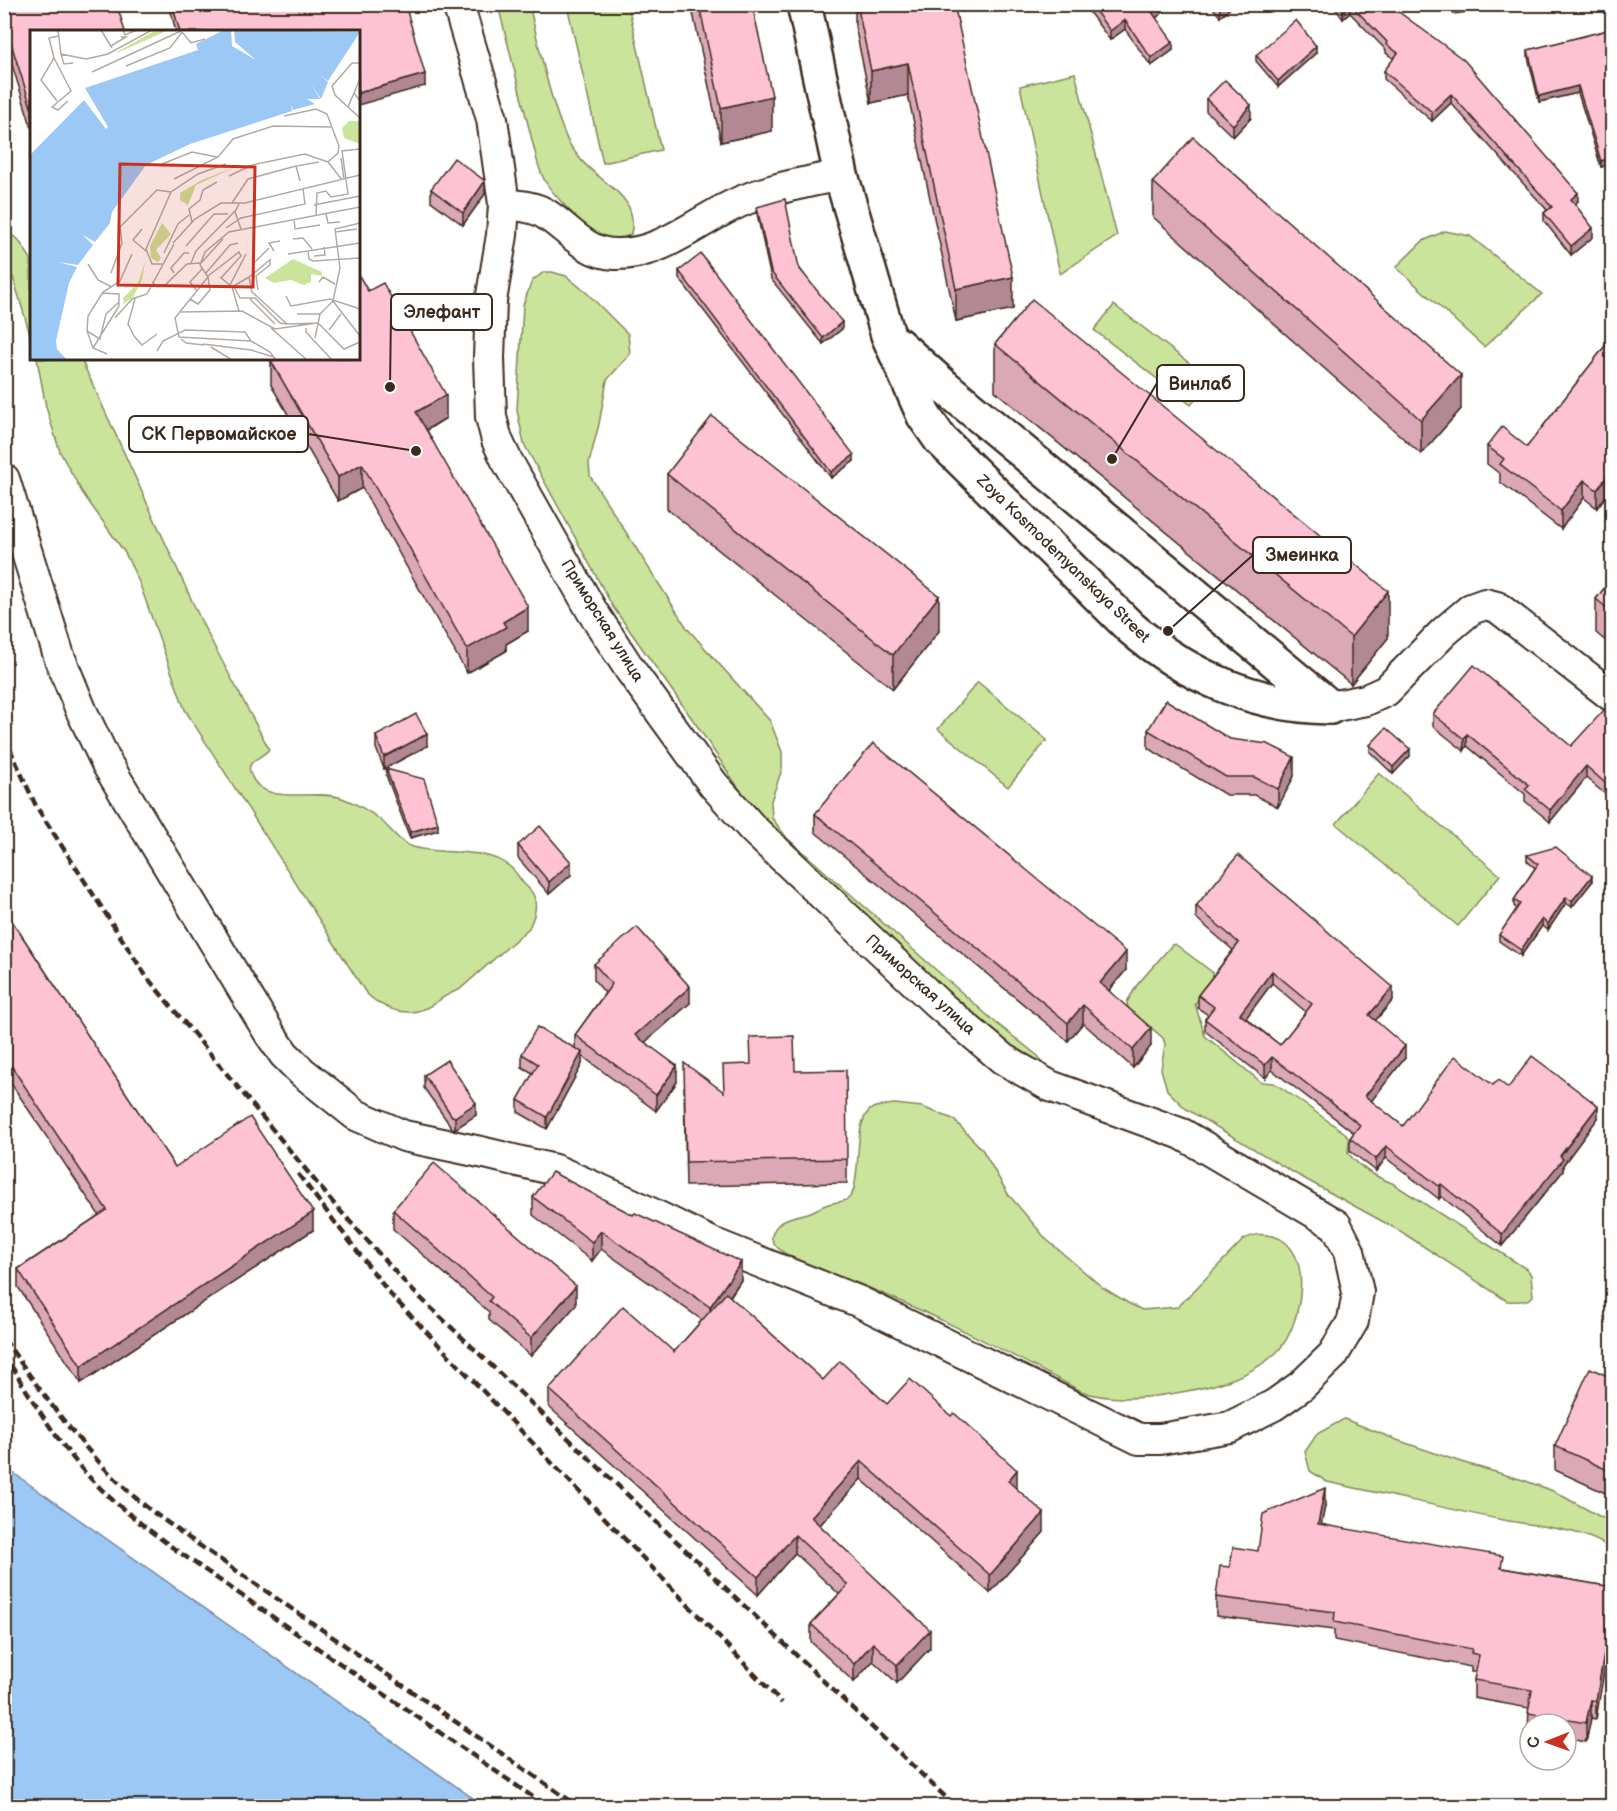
<svg xmlns="http://www.w3.org/2000/svg" width="1617" height="1811" font-family="'Balsamiq Sans',sans-serif">
<rect width="100%" height="100%" fill="#fff"/>
<filter id="ink" filterUnits="userSpaceOnUse"><feTurbulence type="fractalNoise" baseFrequency=".0167" numOctaves="2"/><feDisplacementMap in="SourceGraphic" scale="12" xChannelSelector="R" yChannelSelector="G"/><feConvolveMatrix kernelMatrix="1 2 1 2 8 2 1 2 1" color-interpolation-filters="sRGB"/></filter>
<g filter="url(#ink)">
<g fill="#cbe49b" stroke="#83875c" stroke-width="1.5">
<path d="M498,5H529C540,48 548,95 566,137C568,144 574,150 578,156C599,185 640,193 631,234C623,239 610,244 600,239C591,235 550,191 545,181C542,176 540,170 538,164Z"/>
<polygon points="567,5 628,5 661,150 603,163"/>
<polygon points="1075,73 1117,236 1060,274 1020,86"/>
<polygon points="5,231 18,239 31,259 31,338 13,277 5,262"/>
<polygon points="1445,231 1470,236 1542,294 1484,347 1396,267 1423,241"/>
<polygon points="544,272 552,272 566,276 587,293 628,334 630,354 607,380 599,424 589,463 590,476 687,628 770,721 782,752 782,769 771,801 772,818 787,838 995,1022 1038,1056 1041,1060 1040,1063 1000,1041 763,825 700,730 613,607 524,444 517,410 523,305 532,281"/>
<polygon points="1114,305 1211,380 1191,405 1094,330"/>
<path d="M37,359H81L204,627L269,749C262,759 244,760 251,775C264,808 315,788 342,798C353,802 369,811 378,818C390,827 398,842 413,847C443,856 484,846 509,866C516,871 519,878 524,884C526,886 528,887 530,890C540,901 535,916 529,928L459,990C443,995 439,1002 426,1008C405,1018 381,1008 366,993L185,710L139,582L125,553L82,492L60,452L46,407Z"/>
<polygon points="978,682 1047,740 1008,787 938,729"/>
<polygon points="1379,773 1500,875 1458,926 1336,824"/>
<path d="M1175,944L1212,972L1214,977L1195,1004L1205,1036L1261,1082L1274,1083L1286,1091L1345,1133L1349,1140L1348,1153C1360,1168 1374,1176 1392,1183L1528,1270L1531,1275L1533,1296C1527,1303 1516,1301 1507,1301L1400,1231L1296,1174L1186,1109L1167,1090L1161,1069L1165,1044L1163,1038L1128,1008L1127,1002L1137,985L1172,945Z"/>
<path d="M895,1104L922,1107L953,1119L982,1149L1008,1194L1047,1240L1102,1287L1128,1303L1142,1310L1178,1307L1243,1240C1253,1234 1261,1233 1273,1236C1316,1248 1302,1327 1277,1352C1250,1378 1212,1387 1176,1393C1147,1398 1109,1402 1081,1391C1005,1351 927,1310 847,1279C832,1274 769,1255 772,1236C776,1218 794,1217 808,1213C817,1210 824,1204 833,1203C841,1201 848,1202 852,1194C862,1174 852,1118 873,1108C879,1105 888,1105 895,1104Z"/>
<path d="M1344,1419L1397,1440L1461,1462L1523,1480L1553,1491L1612,1523V1549C1579,1527 1541,1527 1503,1520C1444,1508 1385,1494 1327,1482L1310,1471L1305,1452L1317,1434Z"/>
</g>
<polygon fill="#9cc8f6" stroke="#7589a0" stroke-width="1.5" points="5,1467 484,1806 5,1806"/>
<g fill="none" stroke-linecap="round" stroke-linejoin="round">
<defs>
<g id="street">
<path d="M504,204C517,206 533,206 544,213C568,227 584,253 614,254C658,256 694,224 731,206C765,189 804,183 841,175"/>
<polyline points="4,479 59,656 81,710 107,764 270,1034 284,1054 302,1072 356,1115 404,1136 485,1153 555,1170 630,1203 712,1243 860,1302 1139,1439 1160,1439 1230,1427 1274,1405 1301,1386 1333,1355 1353,1321 1358,1292 1349,1251 1336,1225 1182,1134 1050,1086 1003,1059 938,1004 753,829 713,784 631,671 592,611 506,459 497,440 491,417 489,358 491,301 502,235 504,204 492,119 458,4"/>
<polyline points="1330,707 1366,700 1386,691 1444,632 1471,609 1485,604 1497,607 1612,696"/>
</g>
<g id="secondary">
<path d="M804,4L841,175L888,335L924,416L940,439L1131,628C1187,676 1255,706 1330,707"/>
<polyline points="897,344 945,387 1330,707"/>
</g>
</defs>
<use href="#street" stroke="#3b2a1e" stroke-width="34"/>
<use href="#secondary" stroke="#3b2a1e" stroke-width="38"/>
<use href="#street" stroke="#fff" stroke-width="30"/>
<use href="#secondary" stroke="#fff" stroke-width="33"/>
<g stroke="#3b2a1e" stroke-width="4.5" stroke-dasharray="9 4.5" stroke-linecap="butt">
<polyline points="4,736 36,806 146,976 335,1205 410,1288 955,1806"/>
<polyline points="298,1174 390,1294 782,1703"/>
<path d="M4,1339C44,1396 85,1454 138,1500C153,1513 170,1524 186,1536L578,1806"/>
<path d="M4,1354C28,1393 52,1434 82,1469C109,1500 142,1525 176,1550L546,1806"/>
</g>
</g>
<g fill="#daa8b6" stroke="#3b2a1e" stroke-width="1.5" fill-rule="evenodd">
<polygon points="4,4 32,32 32,129 4,39"/>
<polygon points="169,4 405,4 425,86 358,32 176,32"/>
<polygon points="691,4 752,4 772,131 721,142"/>
<polygon points="855,4 954,4 1013,309 956,321 908,95 871,103 855,26"/>
<polygon points="1083,4 1173,4 1156,18 1173,50 1151,66 1125,29 1110,40"/>
<polygon points="1210,4 1235,4 1220,17"/>
<polygon points="1332,4 1388,4 1578,201 1575,204 1593,237 1571,255 1544,221 1544,213 1547,210 1451,103 1432,121 1384,79 1384,71 1394,59 1386,53 1386,50 1350,13 1343,19"/>
<polygon points="1446,4 1524,4 1454,14"/>
<polygon points="1612,29 1612,164 1601,167 1578,93 1539,102 1528,57 1528,50"/>
<polygon points="1316,53 1278,87 1256,61 1256,55"/>
<polygon points="1206,99 1251,118 1233,137 1206,111"/>
<polygon points="1153,182 1461,409 1421,454 1153,217"/>
<polygon points="431,189 485,194 463,225 431,201"/>
<polygon points="757,207 842,329 823,344 771,279 757,214"/>
<polygon points="679,271 854,461 831,478 679,278"/>
<polygon points="368,291 446,418 427,430 528,631 506,644 506,651 467,673 362,488 338,501 271,385 271,361 358,358"/>
<polygon points="1612,337 1597,508 1584,498 1561,529 1500,482 1500,474 1487,464 1487,446 1527,447"/>
<polygon points="995,344 1388,638 1351,684 995,391"/>
<polygon points="667,474 939,631 893,689 667,509"/>
<polygon points="1612,578 1612,646 1596,633 1596,599"/>
<polygon points="1433,714 1571,746 1612,716 1612,800 1586,778 1550,822 1525,801 1525,794 1467,746 1464,751 1433,726"/>
<polygon points="1148,730 1230,739 1294,776 1278,807 1254,795 1226,795 1148,748"/>
<polygon points="376,736 427,746 384,769 376,748"/>
<polygon points="1370,745 1410,756 1393,774 1370,752"/>
<polygon points="386,769 438,830 410,838 386,775"/>
<polygon points="815,814 1126,970 1109,991 1151,1046 1133,1068 1083,1023 1068,1041 815,832"/>
<polygon points="518,845 571,875 549,894 518,858"/>
<polygon points="1527,855 1592,882 1572,907 1566,903 1548,930 1542,926 1521,956 1499,941 1499,935 1517,909 1514,906 1514,900 1535,868 1527,861"/>
<path d="M1196,906L1393,1000L1375,1021L1405,1058L1371,1101L1403,1126L1493,1085L1508,1088L1598,1118L1563,1165V1171L1502,1246L1441,1196L1439,1199L1386,1158L1376,1171L1350,1151V1138L1354,1133L1272,1070L1265,1078L1205,1031V1019L1208,1015L1198,1008V995L1233,950L1196,918ZM1272,983L1306,1012L1280,1045L1246,1018Z"/>
<polygon points="4,909 175,1167 313,1230 81,1383 18,1287 18,1269 99,1215 4,1073"/>
<polygon points="594,964 690,1003 645,1042 677,1082 656,1111 582,1056 582,1064 547,1129 518,1112 518,1100 533,1073 522,1067 522,1054 575,1048 575,1035 605,993 594,980"/>
<polygon points="795,1071 847,1159 847,1183 686,1186 684,1087 723,1092"/>
<polygon points="424,1075 476,1115 455,1129 452,1128 424,1088"/>
<polygon points="533,1197 741,1280 730,1297 823,1380 887,1404 1017,1488 1017,1489 1044,1532 990,1593 861,1479 820,1525 930,1648 897,1683 873,1661 854,1682 811,1642 811,1624 839,1594 795,1553 758,1595 549,1407 549,1389 674,1352 702,1320 601,1249 592,1261 533,1215"/>
<polygon points="393,1210 576,1305 531,1356 489,1320 489,1312 393,1229"/>
<polygon points="1612,1378 1612,1496 1555,1470 1555,1446"/>
<polygon points="1325,1506 1321,1524 1503,1568 1612,1587 1596,1719 1591,1718 1586,1742 1566,1738 1566,1724 1530,1724 1530,1732 1528,1731 1529,1708 1474,1698 1474,1680 1476,1672 1471,1672 1471,1667 1334,1640 1334,1630 1216,1616 1216,1597 1230,1567 1258,1551"/>
</g>
<g fill="#b18894" stroke="#3b2a1e" stroke-width="1.5">
<polygon points="1162,4 1173,4 1152,21 1152,12"/>
<polygon points="1225,4 1235,4 1220,17 1220,8"/>
<polygon points="1350,4 1350,13 1343,19 1343,11"/>
<polygon points="1125,20 1125,29 1110,40 1110,31"/>
<polygon points="1173,42 1173,50 1151,66 1151,58"/>
<polygon points="1316,46 1316,53 1278,87 1278,81"/>
<polygon points="908,63 908,95 871,103 871,71"/>
<polygon points="425,74 425,86 358,105 358,93"/>
<polygon points="1578,86 1578,93 1539,102 1539,96"/>
<polygon points="1451,94 1451,103 1432,121 1432,112"/>
<polygon points="772,96 772,131 721,142 721,108"/>
<polygon points="1251,105 1251,118 1233,137 1233,125"/>
<polygon points="1612,157 1612,164 1601,167 1601,161"/>
<polygon points="485,181 485,194 463,225 463,213"/>
<polygon points="1578,193 1578,201 1571,208 1571,199"/>
<polygon points="1593,228 1593,237 1571,255 1571,246"/>
<polygon points="1013,277 1013,309 956,321 956,289"/>
<polygon points="842,322 842,329 823,344 823,338"/>
<polygon points="1461,375 1461,409 1421,454 1421,420"/>
<polygon points="446,395 446,418 416,436 416,412"/>
<polygon points="854,455 854,461 831,478 831,472"/>
<polygon points="362,464 362,488 338,501 338,477"/>
<polygon points="1612,470 1612,488 1597,508 1597,490"/>
<polygon points="1584,480 1584,498 1561,529 1561,511"/>
<polygon points="1388,591 1388,638 1351,684 1351,637"/>
<polygon points="939,596 939,631 893,689 893,655"/>
<polygon points="528,607 528,631 506,644 506,651 467,673 467,649 503,622"/>
<polygon points="427,734 427,746 384,769 384,757"/>
<polygon points="1467,734 1467,746 1464,751 1464,739"/>
<polygon points="1410,749 1410,756 1393,774 1393,767"/>
<polygon points="1294,757 1294,776 1278,807 1278,789"/>
<polygon points="1586,766 1586,778 1550,822 1550,810"/>
<polygon points="438,824 438,830 410,838 410,832"/>
<polygon points="571,862 571,875 549,894 549,882"/>
<polygon points="1592,876 1592,882 1572,907 1572,901"/>
<polygon points="1566,897 1566,903 1548,930 1548,924"/>
<polygon points="1542,919 1542,926 1521,956 1521,950"/>
<polygon points="1126,952 1126,970 1100,1001 1100,983"/>
<polygon points="1272,971 1272,983 1240,1026 1240,1014"/>
<polygon points="690,987 690,1003 635,1051 635,1035"/>
<polygon points="1393,987 1393,1000 1369,1028 1369,1015"/>
<polygon points="1083,1005 1083,1023 1068,1041 1068,1023"/>
<polygon points="1151,1028 1151,1046 1133,1068 1133,1050"/>
<polygon points="1405,1046 1405,1058 1365,1109 1365,1096"/>
<polygon points="582,1052 582,1064 547,1129 547,1117"/>
<polygon points="1272,1057 1272,1070 1265,1078 1265,1065"/>
<polygon points="677,1066 677,1082 656,1111 656,1095"/>
<polygon points="476,1103 476,1115 455,1129 455,1117"/>
<polygon points="1598,1106 1598,1118 1563,1165 1563,1171 1502,1246 1502,1234"/>
<polygon points="1386,1146 1386,1158 1376,1171 1376,1159"/>
<polygon points="1441,1184 1441,1196 1439,1199 1439,1186"/>
<polygon points="313,1212 313,1230 81,1383 81,1366"/>
<polygon points="601,1231 601,1249 592,1261 592,1242"/>
<polygon points="741,1262 741,1280 710,1325 710,1307"/>
<polygon points="576,1286 576,1305 531,1356 531,1338"/>
<polygon points="861,1461 861,1479 811,1535 811,1517"/>
<polygon points="1017,1470 1017,1488 1008,1499 1008,1481"/>
<polygon points="1325,1488 1325,1506 1318,1542 1318,1524"/>
<polygon points="1044,1513 1044,1532 990,1593 990,1575"/>
<polygon points="795,1535 795,1553 758,1595 758,1577"/>
<polygon points="1612,1607 1612,1625 1596,1719 1596,1701"/>
<polygon points="930,1630 930,1648 897,1683 897,1665"/>
<polygon points="873,1643 873,1661 854,1682 854,1664"/>
<polygon points="1591,1700 1591,1718 1586,1742 1586,1723"/>
</g>
<g fill="#fdc3d4" stroke="#3b2a1e" stroke-width="1.5" fill-rule="evenodd">
<polygon points="4,4 117,4 125,32 32,32 32,110 4,21"/>
<polygon points="172,4 405,4 425,74 358,93 358,32 180,32"/>
<polygon points="699,4 752,4 772,96 721,108"/>
<polygon points="857,4 954,4 1013,277 956,289 908,63 871,71"/>
<polygon points="1090,4 1162,4 1152,12 1173,42 1151,58 1125,20 1110,31"/>
<polygon points="1217,4 1225,4 1220,8"/>
<polygon points="1338,4 1350,4 1343,11"/>
<polygon points="1350,4 1388,4 1464,60 1578,193 1571,199 1593,228 1571,246 1544,213 1552,207 1451,94 1432,112 1384,71 1398,53 1386,44 1387,42"/>
<polygon points="1296,20 1316,46 1278,81 1256,55"/>
<polygon points="1612,29 1612,157 1601,161 1578,86 1539,96 1528,50"/>
<polygon points="1225,80 1251,105 1233,125 1206,99"/>
<polygon points="1193,137 1461,375 1421,420 1153,182"/>
<polygon points="454,158 485,181 463,213 431,189"/>
<polygon points="785,199 799,268 842,322 823,338 771,272 757,207"/>
<polygon points="701,254 854,455 831,472 679,271"/>
<polygon points="358,274 368,291 383,283 446,395 416,412 528,607 503,622 506,627 467,649 362,464 338,477 271,361 276,358 358,358"/>
<polygon points="1032,299 1388,591 1351,637 995,344"/>
<polygon points="1612,337 1612,470 1597,490 1584,480 1561,511 1500,464 1504,459 1487,446 1502,427 1527,447"/>
<polygon points="712,416 939,596 893,655 667,474"/>
<polygon points="1612,578 1612,612 1596,599"/>
<polygon points="1474,665 1571,746 1605,709 1612,716 1612,789 1586,766 1550,810 1525,789 1529,785 1467,734 1464,739 1433,714"/>
<polygon points="1166,700 1230,739 1268,744 1294,757 1278,789 1254,777 1226,777 1148,730"/>
<polygon points="416,714 427,734 384,757 376,736"/>
<polygon points="1386,728 1410,749 1393,767 1370,745"/>
<polygon points="873,743 1126,952 1100,983 1151,1028 1133,1050 1083,1005 1068,1023 815,814"/>
<polygon points="386,769 424,779 438,824 410,832"/>
<polygon points="540,826 571,862 549,882 518,845"/>
<polygon points="1556,847 1592,876 1572,901 1566,897 1548,924 1542,919 1521,950 1499,935 1520,904 1514,900 1538,864 1527,855"/>
<path d="M1238,855L1393,987L1369,1015L1405,1046L1365,1096L1403,1126L1455,1056L1493,1085L1498,1080L1508,1088L1532,1056L1598,1106L1560,1156L1563,1159L1502,1234L1441,1184L1439,1186L1386,1146L1376,1159L1350,1138L1360,1125L1272,1057L1265,1065L1205,1019L1214,1007L1198,995L1239,943L1196,906ZM1272,971L1312,1004L1280,1045L1240,1014Z"/>
<polygon points="4,909 175,1167 250,1117 313,1212 81,1366 18,1269 107,1210 4,1055"/>
<polygon points="637,927 690,987 635,1035 677,1066 656,1095 575,1035 612,984 594,964"/>
<polygon points="537,1027 582,1052 547,1117 518,1100 538,1064 522,1054"/>
<polygon points="794,1036 795,1071 846,1070 847,1159 686,1162 684,1063 724,1092 723,1065 751,1064 750,1037"/>
<polygon points="447,1060 476,1103 455,1117 452,1116 424,1075"/>
<polygon points="434,1163 576,1286 531,1338 489,1301 492,1297 393,1210"/>
<polygon points="552,1172 633,1215 635,1213 741,1262 710,1307 601,1231 592,1242 533,1197"/>
<polygon points="726,1293 823,1380 840,1361 887,1404 910,1379 951,1416 954,1413 1017,1470 1008,1481 1044,1513 990,1575 861,1461 811,1517 930,1630 897,1665 873,1643 854,1664 811,1624 848,1585 795,1535 758,1577 549,1389 623,1306 674,1352"/>
<polygon points="1590,1368 1612,1378 1612,1472 1555,1446"/>
<polygon points="1325,1488 1318,1524 1503,1556 1501,1568 1612,1587 1612,1607 1596,1701 1591,1700 1586,1723 1528,1713 1532,1690 1474,1680 1479,1655 1471,1653 1472,1649 1334,1622 1335,1612 1216,1597 1220,1566 1230,1567 1233,1547 1258,1551 1263,1514"/>
</g>
</g>
<g text-anchor="middle" dominant-baseline="central" stroke-width="4.5" stroke-linejoin="round" paint-order="stroke">
<g font-size="16" fill="#3b2a1e" stroke="#fff">
<text transform="translate(1063 559) rotate(44)">Zoya Kosmodemyanskaya Street</text>
<text transform="translate(602 621) rotate(58)">Приморская улица</text>
<text transform="translate(920 985) rotate(42)">Приморская улица</text>
</g>
</g>
<g transform="translate(30 30)">
<rect width="330" height="330" fill="#fff"/>
<path d="M126,0H139L87,23V22ZM319,91H330V114L314,108L312,98ZM208,136L166,155L158,175L150,170V163L172,150ZM132,193L141,204L126,220L131,228L128,232L121,228L120,216ZM263,229L292,242V246L281,244V252L274,255L261,250L244,253L235,248ZM115,232L112,250L103,267L94,274L93,268L108,253Z" fill="#cbe49b"/>
<path d="M194,0H201L202,16L226,30L205,12L204,0L330,2L298,51L289,44L298,52L291,69L280,53L290,69H277L285,74L263,80L261,75L262,81L160,114L116,135L82,182L80,193L65,212L53,205L63,215L48,235L28,232L47,237L39,253L26,311L27,319L37,330H0V125L54,70L76,99L78,97L55,58L168,20L166,14Z" fill="#9cc8f6"/>
<path fill="none" stroke="#b1aaa5" stroke-width="1.5" d="M28,0L31,24L56,29L78,24L122,0M71,0L82,18M93,0L95,5L107,0M152,2L161,13L175,9M81,16L96,7H91M31,24L34,34L43,33M24,28L41,61L22,77L28,80L38,71M96,36L140,18L152,2M62,42L153,0M330,49L324,63L330,71M324,63L318,77L330,88M27,71L11,50L24,28L19,8L28,6M318,77L305,65L302,56L322,33H330M254,86L286,79L297,84L309,116L308,123L298,132M311,128L314,149M132,134L162,122L187,127M199,146L222,135L275,124L298,132L312,150M144,149L188,127L203,109L243,96L301,97M270,151L266,136L289,132M202,173L218,149L266,136M209,174L205,182L211,199M284,175L330,166M296,184L298,193L310,192M286,185L287,163L296,161L301,167L318,164L312,121L330,119M264,189L265,199L290,195M162,192L159,179L170,170L173,160L187,152M196,198L211,188L275,174L273,159M112,199L103,210L116,221M305,202L327,199M263,209L273,208L282,219M143,213L165,189L191,173H215L330,145M156,216L184,184H198M244,221L239,213L250,211M278,221L279,229L283,231L330,228M134,223L148,194L159,185M258,224L330,213M284,226L295,225L294,217M225,232L239,218M161,233L166,221L205,181M171,233L193,209M58,234L68,250L82,257M132,234H122L116,219L141,162L168,144L196,134M170,235L178,247L145,288L149,307L221,311L240,322L246,330M170,235L175,222L199,202L330,177M81,243L92,213L90,197L127,160L141,162M144,243L141,238L154,223H159M176,243L200,215L208,213M178,246L209,222L211,226L191,248M190,247L202,257L209,281M219,247L241,229M122,252L128,257L135,255L157,234L170,233M289,252L293,247L305,254M200,255L216,224M202,257L219,247L222,262L257,294L288,293L314,319L330,312M204,257L210,268H225L250,293L257,294M228,260L226,246L240,235V230M167,261L160,252L172,239M256,266L261,276L300,269L330,279M105,269L98,294L104,306L112,315L127,304M160,269L168,274L180,260L178,247M220,269L245,294M303,271L330,306M151,282L212,281L245,299L287,293M267,284H290M85,288L102,269L117,264L144,214M241,298L277,330M276,298V302L302,330M299,300L311,284M57,301L70,309L76,284L89,272M285,308L290,284L303,271L310,238L305,199L330,193M151,309L156,313L174,315M173,314L221,320L244,327M181,317L202,330M63,318L89,276V264L72,263M127,321L133,311L155,300L215,302L221,311M77,324L63,318L57,301L58,286L73,262L90,251L102,224"/>
<path fill="#c8321e" fill-opacity="0.15" stroke="#c8321e" stroke-width="3" d="M90,134L225,137L223,257L88,255Z"/>
<rect width="330" height="330" fill="none" stroke="#3b2a1e" stroke-width="3"/>
</g>
<path fill="none" stroke="#3b2a1e" stroke-width="2" d="M390 387L391 312M1112 459L1157 383M416 451L308 434M1168 631L1253 555"/>
<g fill="#3b2a1e" stroke="#fff" stroke-width="2">
<circle cx="390" cy="387" r="6"/>
<circle cx="1112" cy="459" r="6"/>
<circle cx="416" cy="451" r="6"/>
<circle cx="1168" cy="631" r="6"/>
</g>
<g fill="#fff" stroke="#3b2a1e" stroke-width="2">
<rect x="391" y="294" width="101" height="36" rx="6"/>
<rect x="1157" y="365" width="87" height="36" rx="6"/>
<rect x="129" y="416" width="179" height="36" rx="6"/>
<rect x="1253" y="537" width="98" height="36" rx="6"/>
</g>
<g font-size="18" text-anchor="middle" font-weight="bold" fill="#3b2a1e">
<text x="442" y="318">Элефант</text>
<text x="1200" y="390">Винлаб</text>
<text x="219" y="440">СК Первомайское</text>
<text x="1302" y="561">Змеинка</text>
</g>
<rect width="1617" height="1811" fill="none" stroke="#fff" stroke-width="24"/>
<rect x="12" y="12" width="1593" height="1787" fill="none" stroke="#3b2a1e" stroke-width="2" filter="url(#ink)"/>
<g transform="translate(1548 1742) rotate(269)"><circle r="28" fill="#ffffff" stroke="#b1aaa5" stroke-width="1.5"/>
<path d="M0-4.5L10 22L0 15L-10 22Z" fill="#c8321e"/>
<text y="-9" font-size="16" font-weight="bold" text-anchor="middle" fill="#3b2a1e">С</text>
</g>
</svg>
